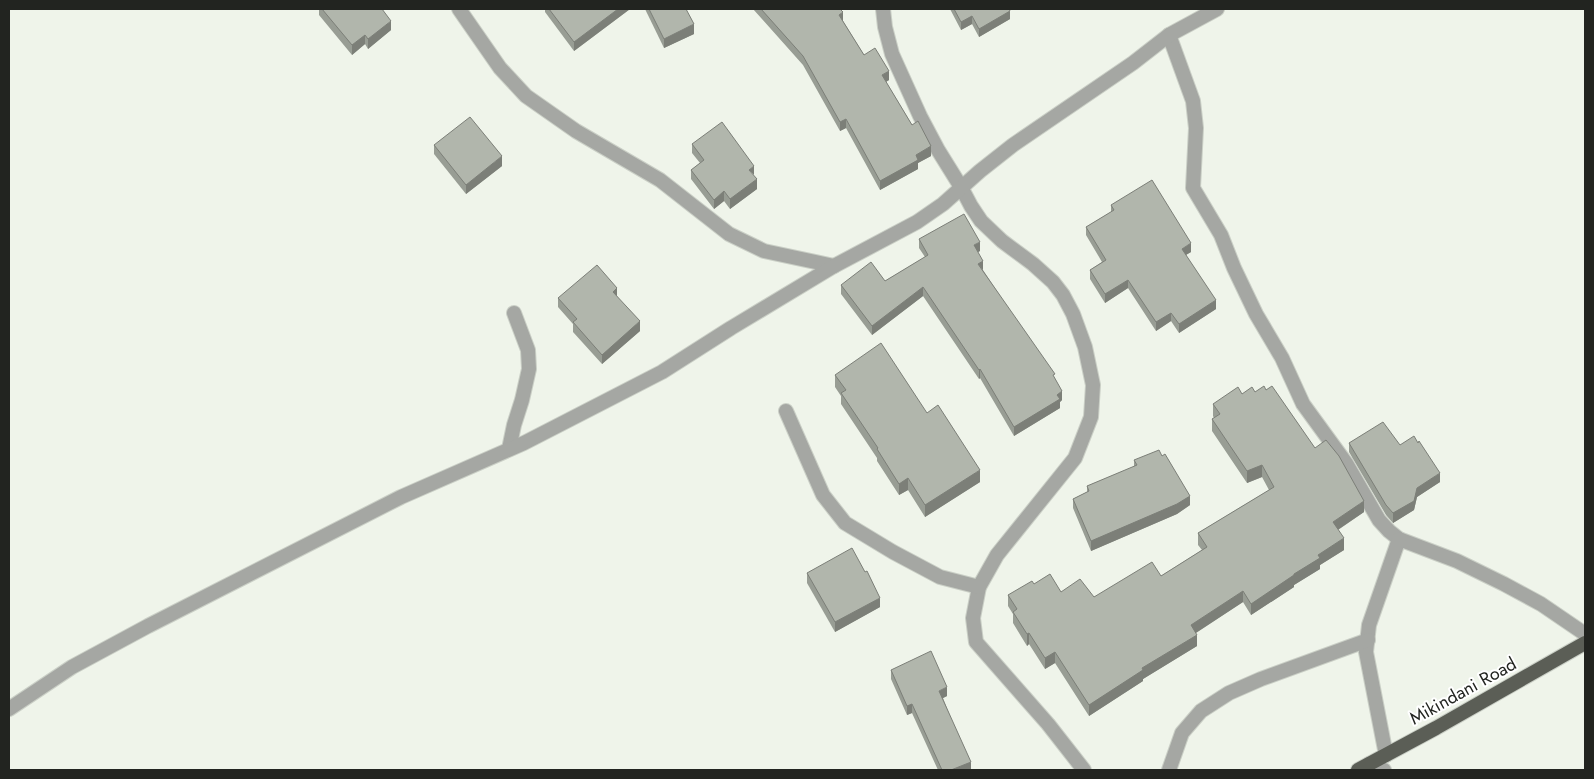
<svg xmlns="http://www.w3.org/2000/svg" width="1594" height="779" font-family="Jost,sans-serif">
<rect width="100%" height="100%" fill="#eff4ea"/>
<g fill="none" stroke-linecap="round" stroke-linejoin="round">
<defs>
<g id="minor">
<polyline points="459,9 500,68 526,96 576,131 660,180 729,234 764,251 834,266"/>
<polyline points="883,9 885,27 892,54 920,116 938,150 961,187 971,206 981,221 1002,241 1033,264 1053,282 1063,295 1073,314 1085,347 1093,385 1091,417 1075,458 997,555 979,587 973,618 976,642 1048,724 1084,770"/>
<polyline points="1169,35 1193,101 1196,128 1193,188 1221,235 1234,268 1256,314 1282,358 1303,404 1346,463 1379,520 1389,531 1399,539 1457,561 1504,584 1541,604 1585,634"/>
<polyline points="786,411 823,495 845,523 893,552 940,577 979,587"/>
<polyline points="509,449 514,425 522,400 529,369 528,350 514,313"/>
<polyline points="9,709 72,667 148,626 401,497 524,443 662,372 731,328 834,266 917,222 943,204 980,171 1013,145 1133,63 1169,35 1217,9"/>
<polyline points="1386,755 1366,652 1369,625 1399,539"/>
<polyline points="1369,764 1384,770"/>
<polyline points="1169,770 1182,733 1201,711 1229,693 1261,679 1368,640"/>
</g>
<polyline id="trunk" points="1358,770 1436,728 1585,643"/>
</defs>
<use href="#minor" stroke="#cacfc6" stroke-width="16"/>
<use href="#trunk" stroke="#cacfc6" stroke-width="16"/>
<use href="#minor" stroke="#a5a7a3" stroke-width="14"/>
<use href="#trunk" stroke="#5b5e56" stroke-width="14"/>
</g>
<g fill="#989d94">
<polygon points="319,9 382,9 391,30 368,49 365,44 352,55 319,15"/>
<polygon points="545,9 630,9 574,51 545,12"/>
<polygon points="645,9 686,9 694,34 664,48"/>
<polygon points="753,9 840,9 843,21 864,55 889,80 886,82 931,156 918,163 918,169 880,190 846,128 840,131 803,65"/>
<polygon points="950,9 1009,9 1010,19 979,37 972,24 961,30"/>
<polygon points="692,144 754,176 757,189 730,209 724,201 714,209 691,179 691,170 700,163 692,153"/>
<polygon points="434,145 502,166 466,194 434,154"/>
<polygon points="1111,205 1191,252 1186,255 1216,309 1179,333 1171,321 1156,331 1128,288 1105,303 1090,279 1090,270 1102,262 1086,235 1086,227 1111,212"/>
<polygon points="919,239 980,251 978,252 983,270 1055,379 1062,400 1060,402 1060,408 1014,436 980,378 979,379 923,296 872,335 841,294 841,285 885,281 925,257 919,248"/>
<polygon points="617,296 640,331 602,364 573,332 573,324 558,307 558,298"/>
<polygon points="835,375 927,413 980,482 925,517 908,490 899,495 877,461 877,458 841,404 841,396 835,387"/>
<polygon points="1255,392 1315,448 1364,512 1338,530 1344,550 1320,565 1320,569 1294,585 1294,587 1251,615 1243,602 1196,633 1197,646 1143,679 1143,681 1089,716 1055,663 1045,669 1029,644 1027,646 1013,623 1013,614 1008,606 1008,595 1034,584 1061,592 1094,597 1161,576 1202,550 1198,545 1198,533 1269,490 1262,477 1247,483 1212,431 1212,419 1214,418 1213,416 1213,404 1242,394"/>
<polygon points="1349,443 1400,445 1440,482 1417,497 1414,510 1393,523 1386,515 1349,452"/>
<polygon points="1134,460 1190,505 1177,514 1091,551 1073,508 1073,499 1087,492 1087,486 1134,467"/>
<polygon points="865,572 880,607 835,632 807,583 807,573"/>
<polygon points="891,670 947,696 943,698 971,770 938,770 912,713 907,715 891,679"/>
</g>
<g fill="#7c7f78">
<polygon points="618,9 630,9 574,51 574,42"/>
<polygon points="1010,11 1010,19 979,37 979,29"/>
<polygon points="843,12 843,22 839,15"/>
<polygon points="972,16 972,24 961,30 961,22"/>
<polygon points="391,21 391,30 368,49 368,39"/>
<polygon points="694,24 694,34 664,48 664,39"/>
<polygon points="365,35 365,44 352,55 352,45"/>
<polygon points="889,71 889,80 882,84 882,75"/>
<polygon points="846,119 846,128 840,131 840,122"/>
<polygon points="931,146 931,156 918,163 918,169 880,190 880,181 916,155"/>
<polygon points="502,156 502,166 466,194 466,185"/>
<polygon points="754,166 754,175 749,170"/>
<polygon points="757,179 757,189 730,209 730,199"/>
<polygon points="724,191 724,201 714,209 714,200"/>
<polygon points="980,242 980,251 974,254 974,245"/>
<polygon points="1191,243 1191,252 1182,257 1182,249"/>
<polygon points="983,261 983,270 978,264"/>
<polygon points="1128,280 1128,288 1105,303 1105,294"/>
<polygon points="923,287 923,296 872,335 872,326"/>
<polygon points="617,288 617,298 613,292"/>
<polygon points="1216,300 1216,309 1179,333 1179,324"/>
<polygon points="1171,313 1171,321 1156,331 1156,322"/>
<polygon points="640,321 640,331 602,364 602,355"/>
<polygon points="980,369 980,378 979,379 979,370"/>
<polygon points="1062,391 1062,400 1060,402 1060,408 1014,436 1014,427"/>
<polygon points="1262,465 1262,477 1247,483 1247,471"/>
<polygon points="980,470 980,482 925,517 925,505"/>
<polygon points="1440,473 1440,482 1417,497 1414,510 1393,523 1393,513 1417,488"/>
<polygon points="908,478 908,490 899,495 899,484"/>
<polygon points="1190,496 1190,505 1177,514 1091,551 1091,541"/>
<polygon points="1364,501 1364,512 1333,533 1333,522"/>
<polygon points="1344,538 1344,550 1320,565 1320,569 1294,585 1294,587 1251,615 1251,604 1294,574 1318,555"/>
<polygon points="1243,591 1243,602 1191,636 1191,625"/>
<polygon points="880,598 880,607 835,632 835,622"/>
<polygon points="1029,633 1029,644 1027,646 1027,634"/>
<polygon points="1197,635 1197,646 1143,679 1143,681 1089,716 1089,705 1142,668"/>
<polygon points="1055,652 1055,663 1045,669 1045,658"/>
<polygon points="947,687 947,696 939,700 939,691"/>
<polygon points="912,704 912,713 907,715 907,706"/>
<polygon points="971,762 971,770 951,770"/>
</g>
<g fill="#b1b6ac" stroke="#7c7f78">
<polygon points="322,9 382,9 391,21 368,39 365,35 352,45"/>
<polygon points="549,9 618,9 574,42"/>
<polygon points="649,9 686,9 694,24 664,39"/>
<polygon points="761,9 840,9 843,12 839,15 864,55 875,48 889,71 882,75 912,125 918,121 931,146 916,155 918,160 880,181 846,119 840,122 803,56"/>
<polygon points="954,9 1009,9 1010,11 979,29 972,16 961,22"/>
<polygon points="470,117 502,156 466,185 434,145"/>
<polygon points="722,122 754,166 749,170 757,179 730,199 724,191 714,200 691,170 704,160 692,144"/>
<polygon points="1152,180 1191,243 1182,249 1216,300 1179,324 1171,313 1156,322 1128,280 1105,294 1090,270 1106,260 1086,227 1114,210 1111,205"/>
<polygon points="964,214 980,242 974,245 983,261 978,264 1055,374 1053,375 1062,391 1057,395 1060,399 1014,427 980,369 979,370 923,287 872,326 841,285 871,262 885,281 928,255 919,239"/>
<polygon points="597,265 617,288 613,292 640,321 602,355 573,322 577,319 558,298"/>
<polygon points="881,343 927,413 938,405 980,470 925,505 908,478 899,484 877,449 878,448 841,393 846,390 835,375"/>
<polygon points="1264,386 1266,390 1272,386 1315,448 1326,440 1339,456 1364,501 1333,522 1344,538 1318,555 1320,558 1294,574 1294,575 1251,604 1243,591 1191,625 1197,635 1142,668 1143,670 1089,705 1055,652 1045,658 1029,633 1027,634 1013,612 1017,609 1008,595 1032,581 1034,584 1050,574 1061,592 1080,579 1094,597 1152,562 1161,576 1207,547 1198,533 1274,487 1262,465 1247,471 1212,419 1220,414 1213,404 1238,387 1242,394 1252,387 1255,392"/>
<polygon points="1383,422 1400,445 1414,436 1418,443 1419,441 1440,473 1417,488 1414,501 1393,513 1386,505 1349,443"/>
<polygon points="1159,450 1162,456 1165,454 1190,496 1177,504 1091,541 1073,499 1089,491 1087,486 1137,465 1134,460"/>
<polygon points="852,548 865,572 867,571 880,598 835,622 807,573"/>
<polygon points="931,651 947,687 939,691 971,762 951,770 942,770 912,704 907,706 891,670"/>
</g>
<g text-anchor="middle" dominant-baseline="central" stroke-width="4" stroke-linejoin="round" paint-order="stroke">
<g font-size="18" fill="#222420" stroke="#fff">
<text transform="translate(1463 691) rotate(-29)">Mikindani Road</text>
</g>
</g>
<rect width="1594" height="779" fill="none" stroke="#222420" stroke-width="20"/>
</svg>
